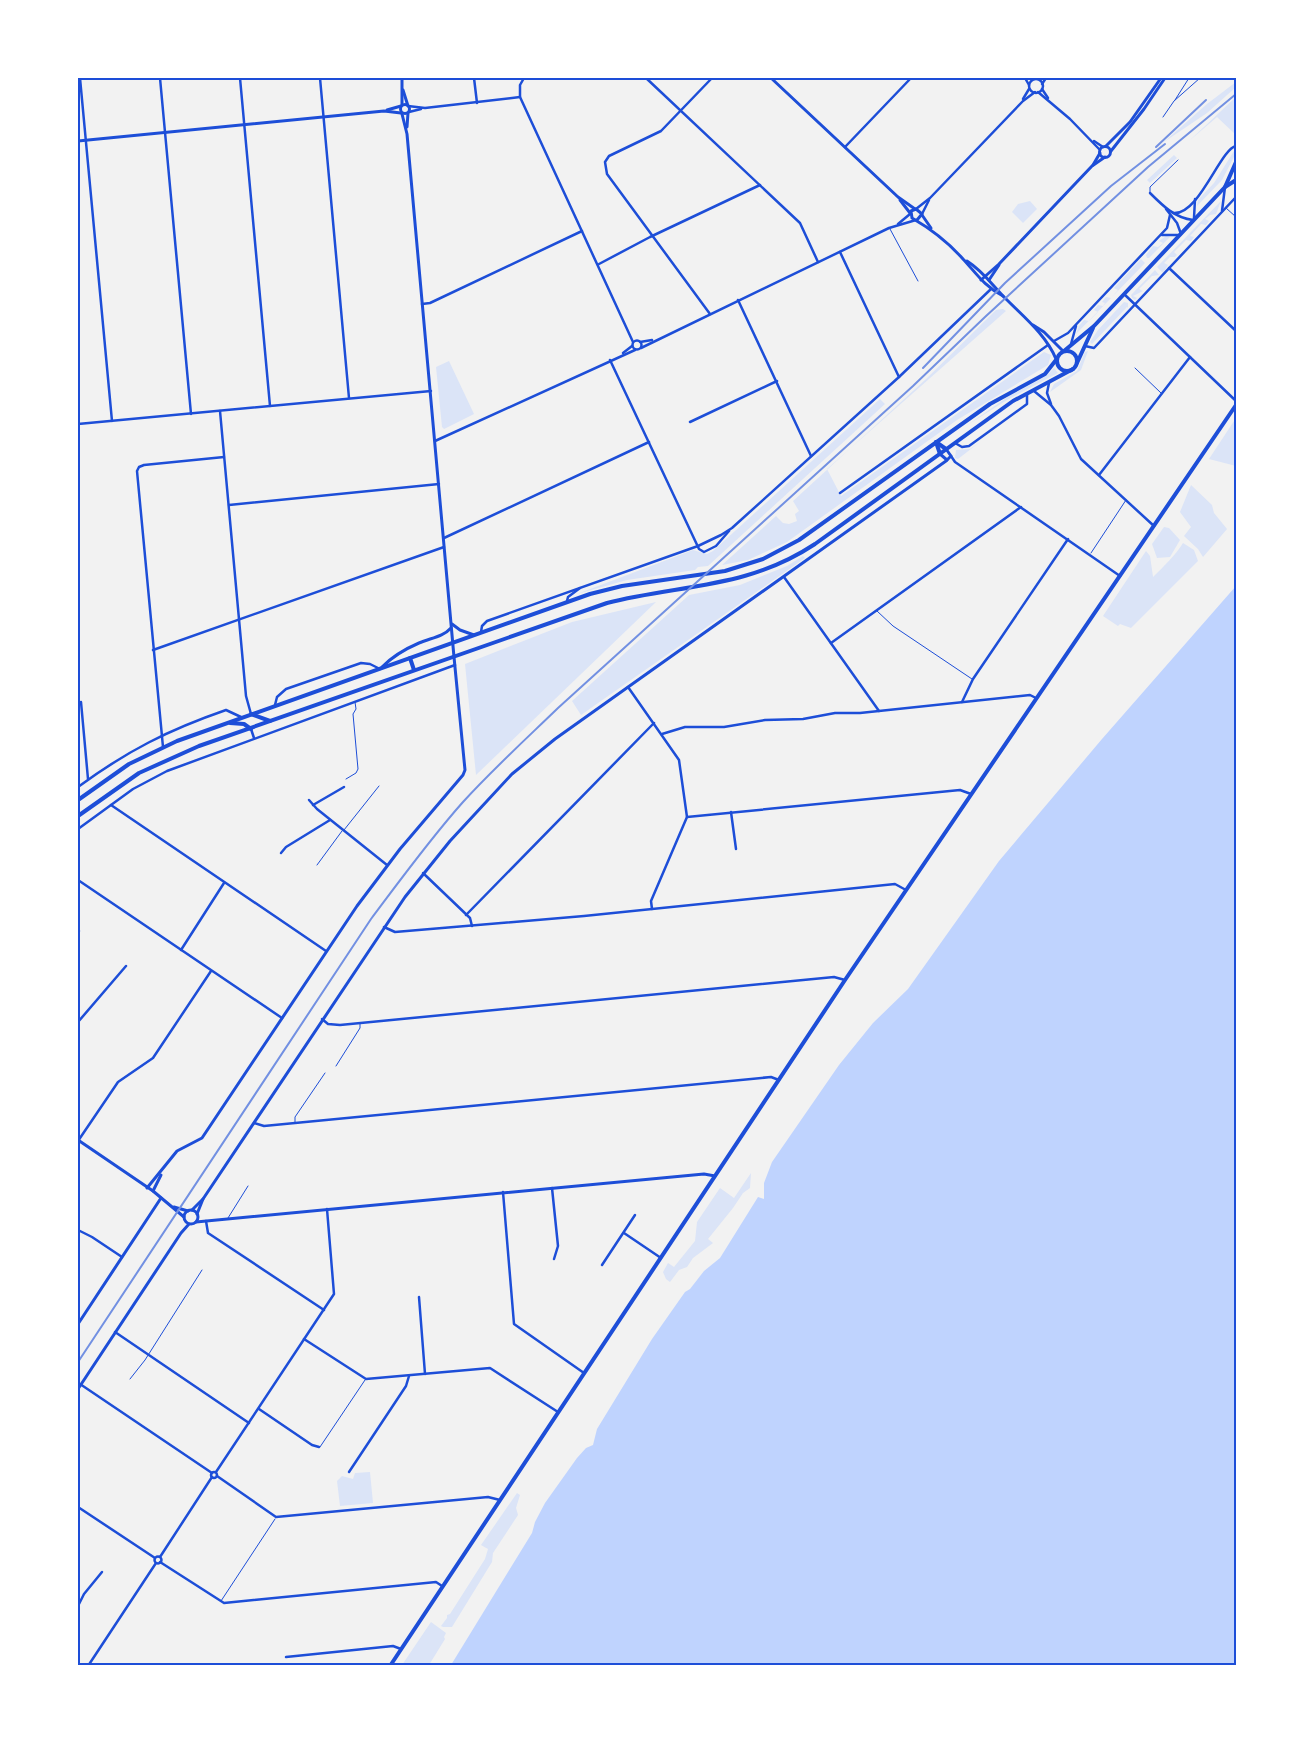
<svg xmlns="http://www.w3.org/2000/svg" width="1314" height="1743" font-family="Bitter,serif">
<rect width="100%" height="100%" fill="#f2f2f2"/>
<g fill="#dbe4f7">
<polygon points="1236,82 1236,87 1207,113 1164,142 1207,104"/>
<polygon points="1236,97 1236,133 1235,134 1217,117 1189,141"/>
<polygon points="1234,151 1236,151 1236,153 1222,180 1197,206 1198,200 1214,183"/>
<polygon points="1174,155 1177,158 1150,183 1147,180"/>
<polygon points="1030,201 1037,209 1023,223 1012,212 1018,204"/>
<polygon points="1221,201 1216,214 1210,215 1205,219 1209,221 1206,225 1201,224 1190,236 1194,237 1191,241 1186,240 1174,252 1177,255 1175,257 1170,257 1164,263 1168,265 1163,273 1157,267"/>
<polygon points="1166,236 1170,237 1149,258 1147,258 1146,255 1153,246 1158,247 1163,243 1159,241"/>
<polygon points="1141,259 1145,263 1076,334 1079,326 1084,320 1089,321 1098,312 1094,310 1098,305 1103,306 1105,303 1102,302 1106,297 1111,298 1118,290 1114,288"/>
<polygon points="1155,270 1159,275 1152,276 1139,289 1143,291 1133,296 1137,298 1135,300 1132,298 1131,295"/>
<polygon points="1124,302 1128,303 1128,308 1127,307 1092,344 1090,342 1098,330"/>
<polygon points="1003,309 1006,311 827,469 841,496 1044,352 1051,355 1048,365 957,420 787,542 748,560 722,565 776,516 783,523 789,524 797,521 795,514 799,511 793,501 926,379 996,310"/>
<polygon points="1088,351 1081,370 1050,392 1054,384 1077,371 1085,352"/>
<polygon points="449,361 474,414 444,429 442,427 436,367"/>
<polygon points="1054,368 1058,373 1007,400 966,426 1009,396 1046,376"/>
<polygon points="880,399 885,404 708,566 698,567 695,570 627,580 577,594 693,550 707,554 713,551"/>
<polygon points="1236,418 1236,466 1209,459"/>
<polygon points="980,442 958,459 955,458 956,450 970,449"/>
<polygon points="1191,485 1212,505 1214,513 1227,529 1203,557 1198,549 1184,536 1191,527 1180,512"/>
<polygon points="1164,527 1169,528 1180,540 1170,557 1157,558 1152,544"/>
<path d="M1183,543L1194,550L1198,561L1131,628L1120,624L1118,626L1103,616L1146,551L1150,556L1153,577C1164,566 1175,556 1183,543Z"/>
<polygon points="803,556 805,558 581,715 572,701 689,595 740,585 787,566"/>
<polygon points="656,602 476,775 465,664 572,622"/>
<polygon points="751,1173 750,1188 743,1193 733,1208 708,1239 713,1243 693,1258 687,1267 679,1270 670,1282 666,1279 663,1272 668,1263 674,1267 695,1241 697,1222 720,1188 734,1198"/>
<polygon points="370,1472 373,1503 340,1506 337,1481 342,1476 353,1479 355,1473"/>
<polygon points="517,1493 520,1495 516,1508 518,1515 493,1553 492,1562 452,1627 443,1627 441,1626 447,1618 447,1615 450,1614 485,1559 488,1549 481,1545"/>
<polygon points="431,1622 446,1633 444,1637 445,1639 429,1665 402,1665"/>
</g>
<polygon fill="#bfd3fe" points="1236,586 1236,1665 451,1665 532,1533 535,1522 545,1503 577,1458 586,1448 593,1445 597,1429 652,1339 685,1292 690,1289 704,1271 720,1258 758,1197 764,1199 764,1183 772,1162 839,1065 873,1023 908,989 999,861 1102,739"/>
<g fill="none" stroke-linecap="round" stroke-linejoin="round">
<g stroke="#1d4ed8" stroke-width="1">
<polyline points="1175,100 1189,78"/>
<polyline points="1163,117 1174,101 1200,78"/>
<polyline points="1150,192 1150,187 1178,160"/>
<polyline points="1226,208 1236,217"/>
<polyline points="890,229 918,281"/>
<polyline points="1135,368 1161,393"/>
<polyline points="1091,553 1126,500"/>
<polyline points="877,611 893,626 972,679"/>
<polyline points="346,779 356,773 358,769 353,714 356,709 355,702"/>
<polyline points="344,830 379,786"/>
<polyline points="317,865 342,831"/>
<polyline points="336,1066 360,1028 360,1023"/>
<polyline points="295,1122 295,1117 325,1073"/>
<polyline points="228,1218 248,1186"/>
<polyline points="130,1379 145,1360 202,1270"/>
<polyline points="320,1447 365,1380"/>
<polyline points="221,1601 275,1519"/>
</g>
<g stroke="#1d4ed8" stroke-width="2.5">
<polyline points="80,78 112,421"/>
<polyline points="160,78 191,414"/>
<polyline points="240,78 270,406"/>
<polyline points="320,78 349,398"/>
<polyline points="474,78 477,103"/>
<polyline points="524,78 520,85 520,97 633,342"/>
<polyline points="646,78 800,223 818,262"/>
<polyline points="1025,78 1029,85"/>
<circle cx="1036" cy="86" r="7"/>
<polyline points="1042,84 1046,78"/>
<polyline points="1042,89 1048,98"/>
<polyline points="1038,92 1070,119 1100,150"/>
<polyline points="1023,99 1029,89"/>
<polyline points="408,106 425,108 520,97"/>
<polyline points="409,112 421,109"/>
<polyline points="1094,141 1103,147"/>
<polyline points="845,147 911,78"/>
<path d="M1150,193C1163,206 1175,218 1193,220"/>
<polyline points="916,209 930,198 1023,101 1035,92"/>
<polyline points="1166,209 1177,223 1181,234"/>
<polyline points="1222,211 1225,187"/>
<path d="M1173,213C1199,216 1220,149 1236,146"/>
<polyline points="922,214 929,200"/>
<polyline points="1194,218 1195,199"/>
<polyline points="898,224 910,214"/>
<polyline points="1162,235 1179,235"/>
<polyline points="840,252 899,377"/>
<polyline points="599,264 650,237 760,185"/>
<polyline points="1169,268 1236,331"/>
<polyline points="1124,294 1236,401"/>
<polyline points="738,300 811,456"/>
<polyline points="422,304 430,303 582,231"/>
<polyline points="710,314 607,174 605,162 609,156 661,131 712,78"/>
<circle cx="637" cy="345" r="4.5"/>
<polyline points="1054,341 1068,333 1167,228 1170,215"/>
<polyline points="640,342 652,340"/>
<polyline points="1071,344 1076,326"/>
<polyline points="1085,346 1094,348 1236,197"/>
<polyline points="641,348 889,228 916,220"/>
<polyline points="623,353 632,346"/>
<polyline points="610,360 699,549 704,552 716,546 729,531"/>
<polyline points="1049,383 1047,393 1051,404"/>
<polyline points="1034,391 1051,405 1059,416 1081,459 1154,526"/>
<polyline points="220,411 246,696 251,714"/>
<polyline points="690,422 777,381"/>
<polyline points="78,424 431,391"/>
<polyline points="435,441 635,350"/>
<polyline points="955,443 962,447 969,446 1027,404 1027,395"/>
<polyline points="951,456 955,462 1120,576"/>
<polyline points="1099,475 1190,357"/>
<polyline points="840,493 1048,345"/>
<polyline points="229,505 439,484"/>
<polyline points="444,538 649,442"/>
<polyline points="784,577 879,711"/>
<polyline points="567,601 568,597 580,588"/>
<polyline points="481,632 482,626 487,621 698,546 721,535 732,528 899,377 991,289"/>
<polyline points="831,643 1021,507"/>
<polyline points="153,650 444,547"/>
<polyline points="628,687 679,760 687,817 651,901 652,909"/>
<polyline points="81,702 88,779"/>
<polyline points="962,702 973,679 1068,539"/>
<polyline points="275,705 277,697 286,689 361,663 370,664 380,669"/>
<polyline points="251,729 254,738"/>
<polyline points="662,734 685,727 724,727 765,720 803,719 835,713 860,713 1030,695 1036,698"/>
<polyline points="163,747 137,471 139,467 144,465 224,457"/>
<path d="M78,787C127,751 168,730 226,710L241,717"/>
<polyline points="309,800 317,809 387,865"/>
<polyline points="111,805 326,951"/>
<polyline points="313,805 344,787"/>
<polyline points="731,812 736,849"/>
<polyline points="687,817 960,790 971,794"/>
<polyline points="78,829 133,789 167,771 455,665"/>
<polyline points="281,853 286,847 330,820"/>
<polyline points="423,873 470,918 472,926"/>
<polyline points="78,880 282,1018"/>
<polyline points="466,915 654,723"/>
<polyline points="384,927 395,932 584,916 895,884 906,890"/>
<polyline points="78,933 79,931"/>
<polyline points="181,950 224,883"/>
<polyline points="322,1019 328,1024 340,1025 834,977 845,980"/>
<polyline points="78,1022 126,966"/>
<polyline points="254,1123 264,1126 771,1077 779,1080"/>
<polyline points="78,1141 118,1082 153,1058 211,971"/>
<polyline points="552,1188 558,1246 554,1259"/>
<polyline points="503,1192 514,1324 584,1373"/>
<polyline points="206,1221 208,1233 324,1310"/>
<polyline points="78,1230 92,1237 122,1257"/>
<polyline points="624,1233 661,1258"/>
<polyline points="602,1265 635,1215"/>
<polyline points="419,1297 425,1374"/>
<polyline points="115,1332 249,1423"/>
<polyline points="304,1339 366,1379 490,1368 558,1412"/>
<polyline points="80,1384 212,1473"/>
<polyline points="259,1409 312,1445 319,1447"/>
<circle cx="214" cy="1475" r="3"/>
<polyline points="216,1472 334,1294 327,1209"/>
<polyline points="349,1472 406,1386 409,1376"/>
<polyline points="217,1476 276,1517 488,1497 500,1500"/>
<polyline points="78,1507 155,1558"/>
<circle cx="158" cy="1560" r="3.5"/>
<polyline points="160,1557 212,1477"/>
<polyline points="160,1562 224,1603 436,1582 442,1586"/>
<polyline points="78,1606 84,1594 102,1572"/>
<polyline points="286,1657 393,1646 401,1649"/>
<polyline points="88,1666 156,1563"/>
</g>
<g stroke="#1d4ed8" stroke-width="3">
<polyline points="771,78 898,197 915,209"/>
<polyline points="387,110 401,106"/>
<polyline points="78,141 384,111 401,113"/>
<polyline points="1106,146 1130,122 1161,78"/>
<circle cx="1105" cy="152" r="5.5"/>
<polyline points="1111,151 1144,109 1165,78"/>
<polyline points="1093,165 1100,153"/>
<polyline points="900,200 910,213"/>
<polyline points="922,215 931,228"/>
<path d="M917,220L922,214L916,209L911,211L912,218C931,229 948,242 963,259C976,273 985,287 1003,296"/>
<path d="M967,261C983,271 993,286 1006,299C1024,317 1046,335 1056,359"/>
<polyline points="981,280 999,264 1092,166 1105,157"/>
<polyline points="989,280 999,265"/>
<polyline points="1033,325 1044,332 1063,351"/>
<polyline points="940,454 947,460"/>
<polyline points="78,1140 153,1191 184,1217"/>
<polyline points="147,1188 177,1151 202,1138 357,906 400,849 463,775 465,770 454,657"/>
<polyline points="153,1191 161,1175"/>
<polyline points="174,1207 188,1211"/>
<polyline points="192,1210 203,1199 405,897 450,841 512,774 555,739 946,461 951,456 946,449"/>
<circle cx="191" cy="1217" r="7"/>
<polyline points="197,1214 203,1199"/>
<polyline points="196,1222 704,1174 715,1176"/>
<polyline points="78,1324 161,1198"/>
<polyline points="78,1389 181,1233 189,1224"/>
</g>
<g stroke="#1d4ed8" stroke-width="3">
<polyline points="403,90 408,106"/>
<circle cx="405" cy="109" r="4.5"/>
<polyline points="402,105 402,78"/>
<polyline points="402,114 407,134 454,657"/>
<polyline points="407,127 408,113"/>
<polyline points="452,624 460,630 474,635"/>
<path d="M382,667C392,657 405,649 419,643C430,638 443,637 451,628"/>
</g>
<polyline stroke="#1d4ed8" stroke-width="4" points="390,1666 845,980 1236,405"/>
<g stroke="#1d4ed8" stroke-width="4">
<polyline points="1225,187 1236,162"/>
<circle cx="1067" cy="361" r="10"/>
<polyline points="1064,351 1094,326 1225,187 1236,180"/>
<polyline points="1077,363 1093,328"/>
<polyline points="936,442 940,454"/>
<polyline points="936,442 946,449"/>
<polyline points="410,658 414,670"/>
<polyline points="251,714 270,721"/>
<polyline points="230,723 244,724 251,729"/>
<polyline points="78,800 129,764 177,741 590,594 622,586 725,571 763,559 799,540 990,404 1045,374 1056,360"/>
<path d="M78,816L139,773L199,746L607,603C683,584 747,589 815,544L1013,401L1073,369"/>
</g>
<g stroke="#7290e2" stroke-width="2">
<polyline points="1156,147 1206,100"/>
<polyline points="923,368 1005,283 1111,186 1165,144"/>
<path d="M78,1362L371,919C401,879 430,839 463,802C493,769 526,739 558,708L913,386L985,317L1148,167L1236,94"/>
</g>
</g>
<rect width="1314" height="1743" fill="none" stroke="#ffffff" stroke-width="158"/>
<rect x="79" y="79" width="1156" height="1585" fill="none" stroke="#1d4ed8" stroke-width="2"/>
</svg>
